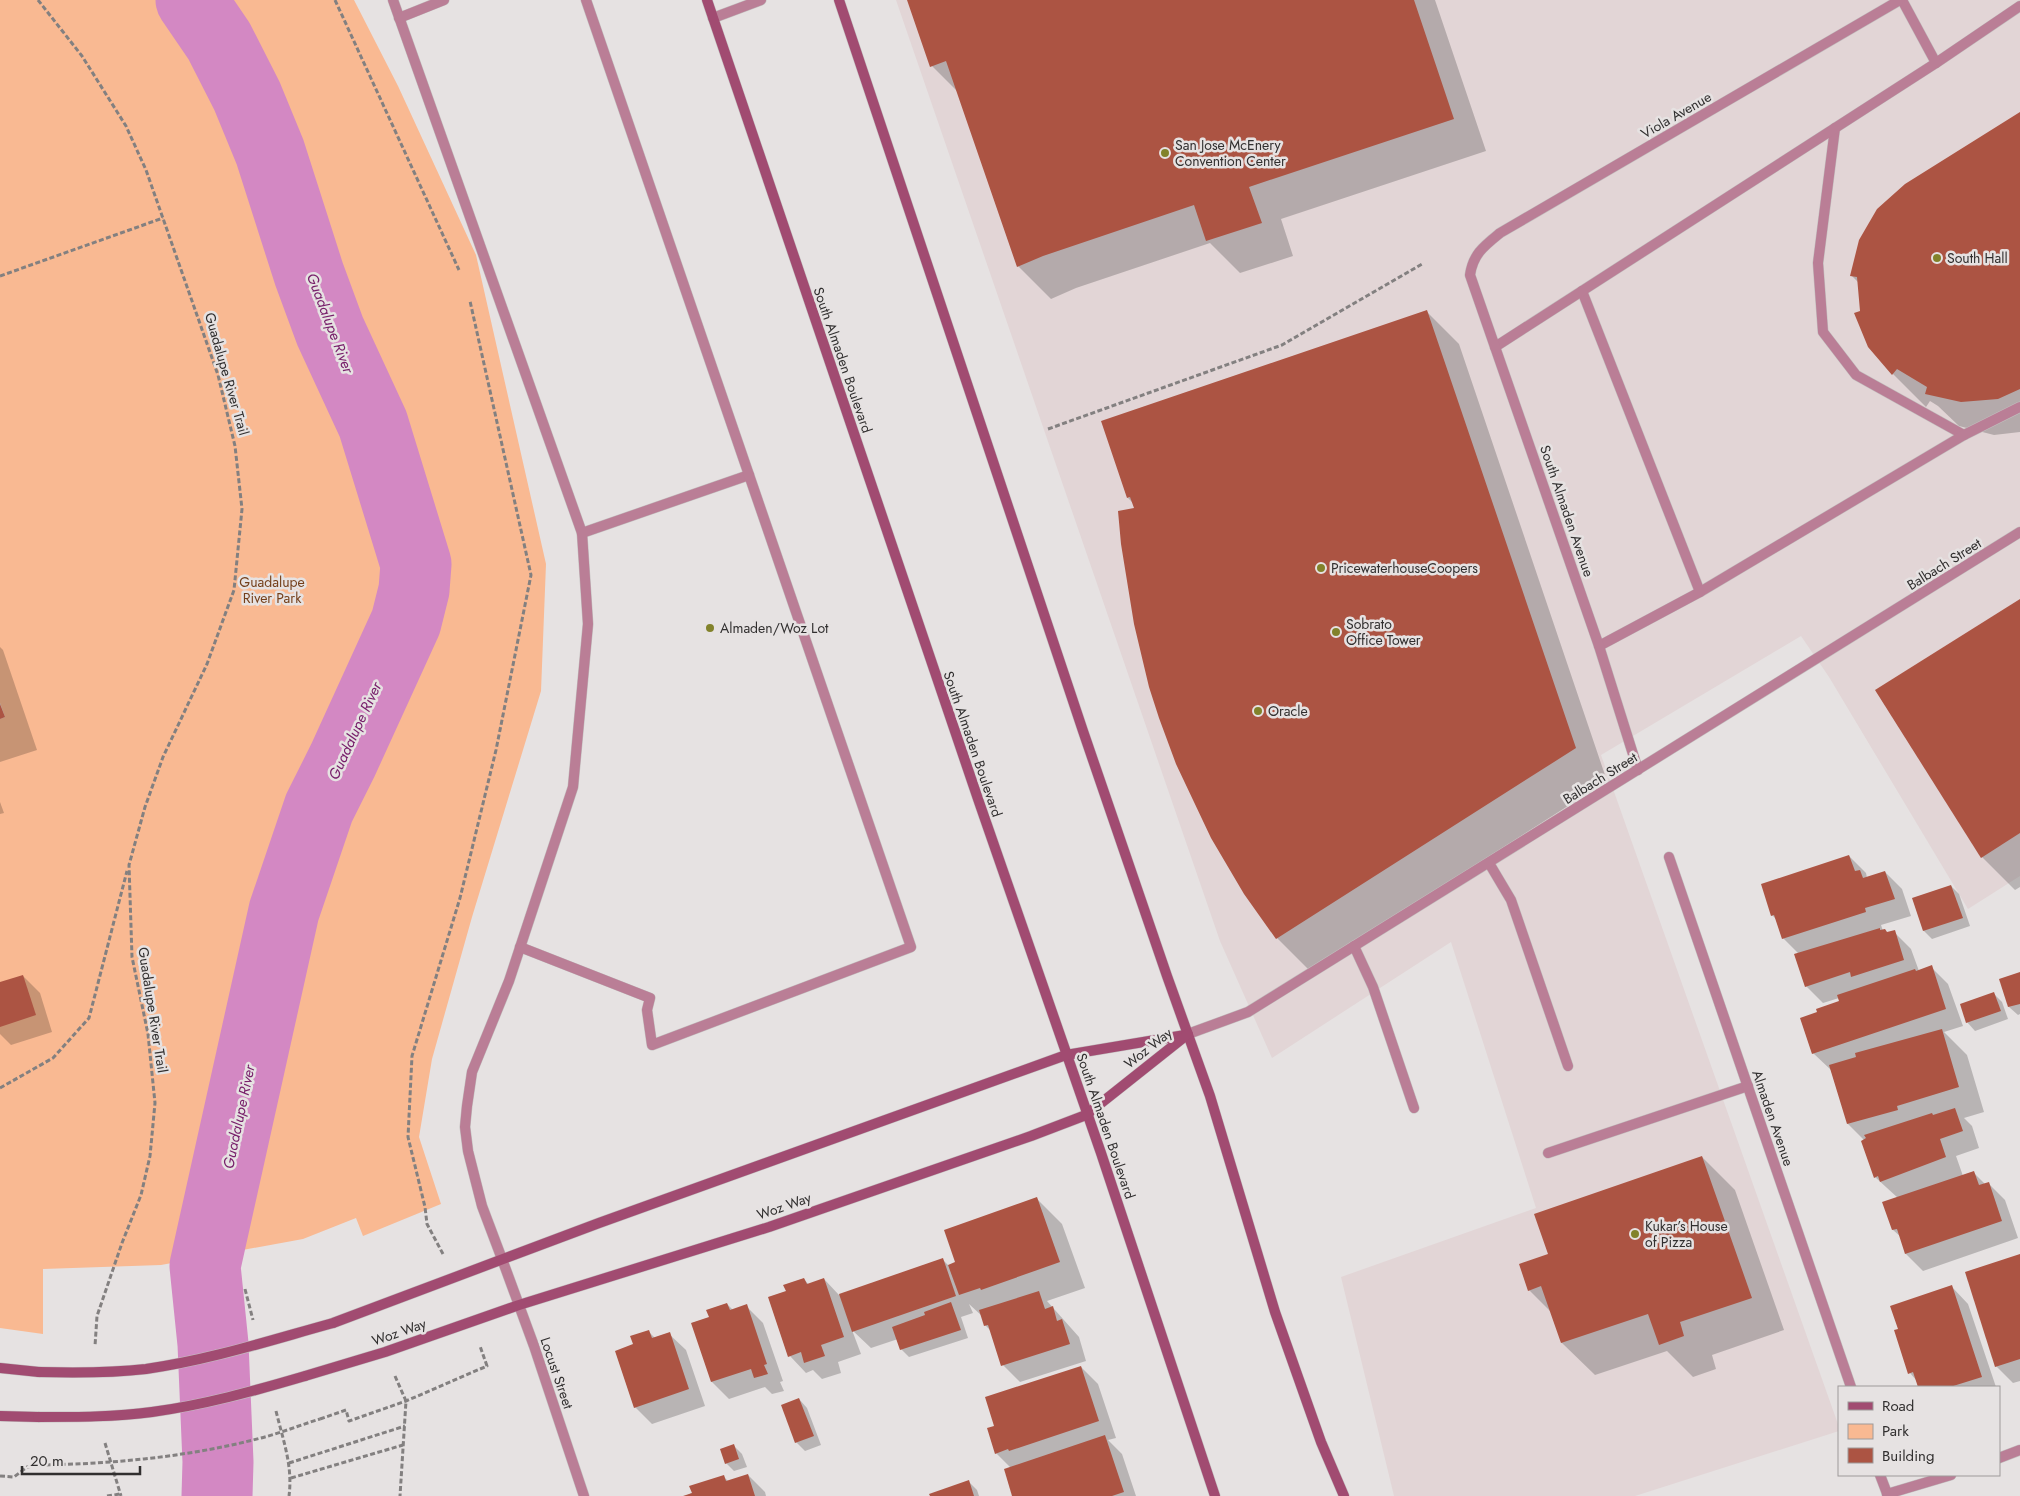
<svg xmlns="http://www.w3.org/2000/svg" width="2020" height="1496" font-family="Jost,sans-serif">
<rect width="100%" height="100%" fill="#e6e2e2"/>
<polygon fill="#e2d5d6" points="896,0 2020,0 2020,876 1968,909 1829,677 1801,636 1601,755 1839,1427 1839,1431 1635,1496 1394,1496 1341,1277 1536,1208 1451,942 1272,1058 1220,941"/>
<polygon fill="#f9b992" points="0,0 354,0 398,86 476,255 546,564 541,691 472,917 432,1059 419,1137 441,1204 363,1236 356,1218 303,1239 161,1265 43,1269 43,1334 0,1328 0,719 5,717 0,703"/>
<g fill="#0003">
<polygon points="909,0 1435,0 1486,151 1281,219 1293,256 1240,273 1210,243 1076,288 1051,299 1018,266 958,92 932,66"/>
<polygon points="2020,114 2020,432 1994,435 1959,426 1938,406 1930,401 1926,407 1893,374 1869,347 1862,312 1859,283 1852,276"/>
<polygon points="1427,312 1459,344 1607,781 1310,971 1277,938 1228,865 1135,509 1133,503 1128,498"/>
<polygon points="2020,601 2020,887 2015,890 1982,857 1876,691"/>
<polygon points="0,647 3,650 37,750 0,762"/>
<polygon points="0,802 4,813 0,814"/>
<polygon points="1849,856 1866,873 1867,878 1885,872 1902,889 1911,916 1881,925 1883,931 1888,933 1894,932 1911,949 1919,971 1931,967 1948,984 1963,1026 1944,1032 1967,1055 1984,1112 1964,1118 1972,1126 1979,1148 1956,1156 1963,1176 1974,1173 1985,1184 1988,1183 2005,1200 2018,1238 1923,1271 1906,1254 1901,1237 1893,1230 1898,1198 1875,1177 1864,1140 1848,1124 1831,1070 1813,1053 1819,1013 1840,1001 1839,998 1823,1003 1806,986 1798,953 1783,938 1778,921 1772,915"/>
<polygon points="1951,886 1959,894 1970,926 1932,939 1924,931 1913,899"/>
<polygon points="2020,974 2020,1014 2018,1015 2009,1007"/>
<polygon points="23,976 40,993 52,1032 11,1045 0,1034 0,984"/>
<polygon points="1994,994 2002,1002 2008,1019 1975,1031 1967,1022"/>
<polygon points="1702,1157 1735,1190 1784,1330 1712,1355 1716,1369 1693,1377 1667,1351 1595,1375 1562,1343 1552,1313 1529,1290 1549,1255"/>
<polygon points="1037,1199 1062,1224 1085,1288 1047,1301 1079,1337 1086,1361 1020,1382 1003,1365 991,1331 985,1325 983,1317 969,1304 973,1313 961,1317 968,1338 909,1357 901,1349 898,1339 871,1348 852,1330 861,1354 838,1362 841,1373 822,1379 813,1370 806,1373 790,1356 787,1292 804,1279 809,1285 824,1279 839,1295 942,1259 949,1266 957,1263"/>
<polygon points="2020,1256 2020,1381 2013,1383 1996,1366"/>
<polygon points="1952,1287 1968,1304 1996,1387 1919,1387 1917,1381 1910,1373 1899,1329"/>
<polygon points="727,1304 733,1310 746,1306 763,1323 783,1381 780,1382 784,1391 772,1394 765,1387 729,1399 712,1382 692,1323 710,1318"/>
<polygon points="649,1332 655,1338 669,1334 686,1350 705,1406 652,1424 635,1407 634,1345"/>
<polygon points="1081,1367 1098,1384 1116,1438 1108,1440 1122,1454 1136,1496 1014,1496 1011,1468 996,1453 996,1427"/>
<polygon points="799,1399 807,1408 821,1445 805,1451 796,1442"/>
<polygon points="734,1446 742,1454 747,1467 734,1471 726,1463"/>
<polygon points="748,1475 765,1492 766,1496 686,1496 723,1476 729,1482"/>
<polygon points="968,1481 977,1490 979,1496 931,1496"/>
</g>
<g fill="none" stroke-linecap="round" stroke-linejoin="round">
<polyline stroke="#d388c3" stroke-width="71" points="191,0 219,41 247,96 270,152 309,274 330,331 373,424 416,564 414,590 406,622 343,760 319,808 284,911 205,1266 213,1344 218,1462 217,1496"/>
</g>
<g fill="#ac5443">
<polygon points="907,0 1414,0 1454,119 1249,187 1262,223 1206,241 1194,205 1043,256 1017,267 946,61 930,67"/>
<polygon points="2020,112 2020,389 1998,399 1961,402 1925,394 1927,387 1897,369 1892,375 1868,347 1854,313 1860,311 1857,277 1850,276 1859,240 1877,209 1905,184"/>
<polygon points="1427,310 1576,748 1276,939 1244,894 1211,838 1176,764 1159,718 1149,687 1134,624 1121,544 1118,511 1134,508 1130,497 1127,498 1101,421"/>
<polygon points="2020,599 2020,833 1981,858 1875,690"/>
<polygon points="0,704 5,717 0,719"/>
<polygon points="1849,855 1855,871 1860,870 1863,878 1885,871 1895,899 1865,908 1866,912 1782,939 1774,915 1771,916 1761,884"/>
<polygon points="1951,885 1963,918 1923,931 1912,898"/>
<polygon points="1880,928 1880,930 1885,929 1887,932 1895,930 1904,960 1851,977 1850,972 1805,987 1794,954"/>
<polygon points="1932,965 1946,1009 1812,1054 1800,1018 1817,1012 1816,1009 1839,1001 1837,995 1915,969 1916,971"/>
<polygon points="2020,972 2020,1004 2008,1007 1999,979"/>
<polygon points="23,975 36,1015 0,1027 0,982"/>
<polygon points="1994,992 2001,1011 1966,1023 1960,1004"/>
<polygon points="1942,1029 1959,1087 1897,1106 1898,1110 1847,1124 1829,1065 1856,1057 1855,1053"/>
<polygon points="1955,1108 1963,1131 1940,1139 1946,1157 1880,1182 1878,1176 1874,1178 1861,1141 1866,1138 1864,1135 1932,1113 1933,1115"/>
<polygon points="1702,1156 1752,1298 1680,1322 1684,1336 1659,1345 1648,1314 1561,1343 1541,1286 1528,1291 1519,1264 1548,1254 1534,1214"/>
<polygon points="1974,1171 1979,1185 1989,1182 2002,1221 1905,1254 1897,1229 1892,1230 1882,1202"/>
<polygon points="1037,1197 1060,1262 981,1290 980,1288 959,1295 948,1265 955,1262 944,1230"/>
<polygon points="2020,1254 2020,1359 1995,1367 1965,1272"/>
<polygon points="943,1258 956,1296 852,1332 839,1294"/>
<polygon points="804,1278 807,1284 824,1278 844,1337 821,1345 825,1356 804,1363 801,1352 788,1357 768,1297 786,1291 783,1285"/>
<polygon points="1952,1285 1982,1377 1950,1387 1918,1387 1913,1372 1908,1374 1894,1330 1898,1329 1890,1306"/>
<polygon points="1039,1291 1045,1309 1053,1306 1057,1321 1062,1319 1070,1344 1001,1366 988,1325 984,1326 979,1310"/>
<polygon points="951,1302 961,1330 900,1350 892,1327 925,1315 924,1312"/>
<polygon points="727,1303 730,1310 747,1304 767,1364 764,1365 768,1374 754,1378 751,1369 711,1382 691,1323 709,1317 706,1310"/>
<polygon points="649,1330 652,1338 670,1332 689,1389 634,1408 615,1351 633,1344 630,1336"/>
<polygon points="1081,1366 1099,1421 1009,1451 1008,1449 995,1454 987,1428 994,1426 985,1397"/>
<polygon points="799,1398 814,1436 795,1443 781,1405"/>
<polygon points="1105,1435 1124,1492 1112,1496 1012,1496 1004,1469"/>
<polygon points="734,1444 739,1459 725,1464 720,1449"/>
<polygon points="748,1474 755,1496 683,1496 692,1493 689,1486 724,1475 726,1481"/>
<polygon points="969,1480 974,1496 930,1496 929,1494"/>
</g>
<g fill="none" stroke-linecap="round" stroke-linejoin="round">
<defs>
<g id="lane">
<polyline points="393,0 582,533 588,624 573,787 509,981 472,1072 467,1106 465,1127 468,1151 482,1206 502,1259"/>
<polyline points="399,18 444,0"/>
<polyline points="713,18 761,0"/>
<polyline points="1936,63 2020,6"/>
<polyline points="1835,128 1818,263 1823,332 1856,375 1964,435"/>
<polyline points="1582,291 1700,592"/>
<polyline points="1495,347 1936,63 1902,0"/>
<polyline points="582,533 749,475"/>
<polyline points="1599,646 1700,592 1964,435 2020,407"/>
<polyline points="1489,863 1511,900 1568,1066"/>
<polyline points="1354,946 1373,987 1414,1108"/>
<polyline points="520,947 650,998 647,1010 652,1045 911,947 586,0"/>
<polyline points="1548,1153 1748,1086"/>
</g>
<g id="street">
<path d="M1638,770L1599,646L1470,275C1473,254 1484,246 1500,233L1900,0"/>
<polyline points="1669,857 1851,1387"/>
<polyline points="1188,1034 1248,1012 2020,532"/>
<polyline points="502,1259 534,1346 584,1496"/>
<polyline points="1999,1458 2020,1450"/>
<polyline points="1880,1475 1888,1496"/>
<polyline points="1887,1494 1951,1475"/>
</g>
<g id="secondary">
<polyline points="707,0 978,799 1101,1153 1215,1496"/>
<polyline points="839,0 1083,731 1167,976 1210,1096 1275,1312 1321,1442 1344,1496"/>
<polyline points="333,1323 599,1223 1066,1055 1185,1035"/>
<polyline points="0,1368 39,1372"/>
<polyline points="305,1376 385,1352 519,1305 769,1227 1031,1136 1086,1115 1188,1034"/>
<polyline points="0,1416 38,1417"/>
</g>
</defs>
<use href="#lane" stroke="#c2bebe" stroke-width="11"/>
<use href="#street" stroke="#c2bebe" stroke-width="11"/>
<use href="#secondary" stroke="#c2bebe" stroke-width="11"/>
<g stroke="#838080" stroke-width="3" stroke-dasharray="5 2.5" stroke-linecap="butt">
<polyline points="38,0 82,56 126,126 146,170 218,375 235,446 242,509 234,590 207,664 163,757 145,807 129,865 132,957 148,1034 155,1103 150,1156 141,1195 122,1243 97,1316 95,1346"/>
<polyline points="335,0 459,270"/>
<polyline points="0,276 163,218"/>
<polyline points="1048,429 1282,345 1422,264"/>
<polyline points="0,1088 53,1058 89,1018 127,871"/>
<polyline points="443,1254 427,1224 425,1207 408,1137 412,1056 460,898 496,750 531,575 470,301"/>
<polyline points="245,1289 253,1320"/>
<polyline points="395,1376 406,1401 400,1496"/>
<path d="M276,1411C283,1440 293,1466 289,1496"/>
<polyline points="320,1419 346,1410 349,1421 406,1401 487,1366 480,1346"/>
<polyline points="105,1443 121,1496"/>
<polyline points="289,1463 405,1426"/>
<polyline points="0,1476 14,1477 27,1467 38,1465"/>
<polyline points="291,1478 403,1445"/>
<polyline points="107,1496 120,1494"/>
</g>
<use href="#lane" stroke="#ba7e96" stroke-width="10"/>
<use href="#street" stroke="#ba7e96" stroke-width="10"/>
<use href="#secondary" stroke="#a14b71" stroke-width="10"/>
<defs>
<g id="secondary-bridge">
<path d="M39,1372C75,1373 111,1373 146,1369C210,1360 271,1340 333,1323"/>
<path d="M38,1417C76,1417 115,1417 152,1412C204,1405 254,1391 305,1376"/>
</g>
</defs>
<use href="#secondary-bridge" stroke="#c2bebe" stroke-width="11" stroke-linecap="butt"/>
<path stroke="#838080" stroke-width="3" stroke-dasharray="5 2.5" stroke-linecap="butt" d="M38,1465C113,1464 188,1457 261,1438C281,1433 300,1425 320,1419"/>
<use href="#secondary-bridge" stroke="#a14b71" stroke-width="10"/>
</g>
<g fill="#82822b" stroke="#e6e2e2" stroke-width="2">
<circle cx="1165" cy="153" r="5"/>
<circle cx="1937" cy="258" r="5"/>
<circle cx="1321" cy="568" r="5"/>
<circle cx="710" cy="628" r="5"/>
<circle cx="1336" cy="632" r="5"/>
<circle cx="1258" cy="711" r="5"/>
<circle cx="1635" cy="1234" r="5"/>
</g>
<g text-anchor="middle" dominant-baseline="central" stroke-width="5" stroke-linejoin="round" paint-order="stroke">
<g font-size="14" fill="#312f2f" stroke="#e6e2e2">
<text transform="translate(1676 115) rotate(-30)">Viola Avenue</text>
<text transform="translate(843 360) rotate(71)">South Almaden Boulevard</text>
<text transform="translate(227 374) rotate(74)">Guadalupe River Trail</text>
<text transform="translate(1567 511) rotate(71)">South Almaden Avenue</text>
<text transform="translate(1944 564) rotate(-32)">Balbach Street</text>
<text transform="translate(973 744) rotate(71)">South Almaden Boulevard</text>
<text transform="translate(1600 778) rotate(-32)">Balbach Street</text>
<text transform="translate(153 1010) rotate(81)">Guadalupe River Trail</text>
<text transform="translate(1148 1048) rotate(-38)">Woz Way</text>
<text transform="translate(1773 1118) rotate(71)">Almaden Avenue</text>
<text transform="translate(1106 1126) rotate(71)">South Almaden Boulevard</text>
<text transform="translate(784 1206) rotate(-19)">Woz Way</text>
<text transform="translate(399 1332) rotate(-19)">Woz Way</text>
<text transform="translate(557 1373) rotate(71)">Locust Street</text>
</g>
<g font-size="14" fill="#312f2f" stroke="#e6e2e2" text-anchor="start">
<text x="1175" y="145">San Jose McEnery<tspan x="1175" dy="16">Convention Center</tspan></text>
<text x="1947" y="258">South Hall</text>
<text x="1331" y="568">PricewaterhouseCoopers</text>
<text x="1346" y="624">Sobrato<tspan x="1346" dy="16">Office Tower</tspan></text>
<text x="720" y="628">Almaden/Woz Lot</text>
<text x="1268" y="711">Oracle</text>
<text x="1645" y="1226">Kukar’s House<tspan x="1645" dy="16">of Pizza</tspan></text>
</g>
<g font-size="14" fill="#743f1a" stroke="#e6e2e2">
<text x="272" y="582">Guadalupe<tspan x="272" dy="16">River Park</tspan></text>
</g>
<g font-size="15" font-style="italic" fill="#78206b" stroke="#e6e2e2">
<text transform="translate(330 323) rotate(69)">Guadalupe River</text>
<text transform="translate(355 731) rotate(-65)">Guadalupe River</text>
<text transform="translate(239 1117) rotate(-78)">Guadalupe River</text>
</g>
</g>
<rect x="1838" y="1386" width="162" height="90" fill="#e6e2e2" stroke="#9e9a9a"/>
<rect x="1848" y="1402" width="25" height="8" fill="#a14b71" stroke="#9e9a9a"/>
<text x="1882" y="1411" font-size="15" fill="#312f2f">Road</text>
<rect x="1848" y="1424" width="25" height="15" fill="#f9b992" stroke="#9e9a9a"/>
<text x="1882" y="1436" font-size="15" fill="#312f2f">Park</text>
<rect x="1848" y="1448" width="25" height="15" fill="#ac5443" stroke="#9e9a9a"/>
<text x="1882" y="1461" font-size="15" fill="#312f2f">Building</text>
<path d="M22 1466v8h118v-8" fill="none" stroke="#312f2f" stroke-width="2.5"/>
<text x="30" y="1466" font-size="15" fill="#312f2f" stroke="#e6e2e2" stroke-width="4" paint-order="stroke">20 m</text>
</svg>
